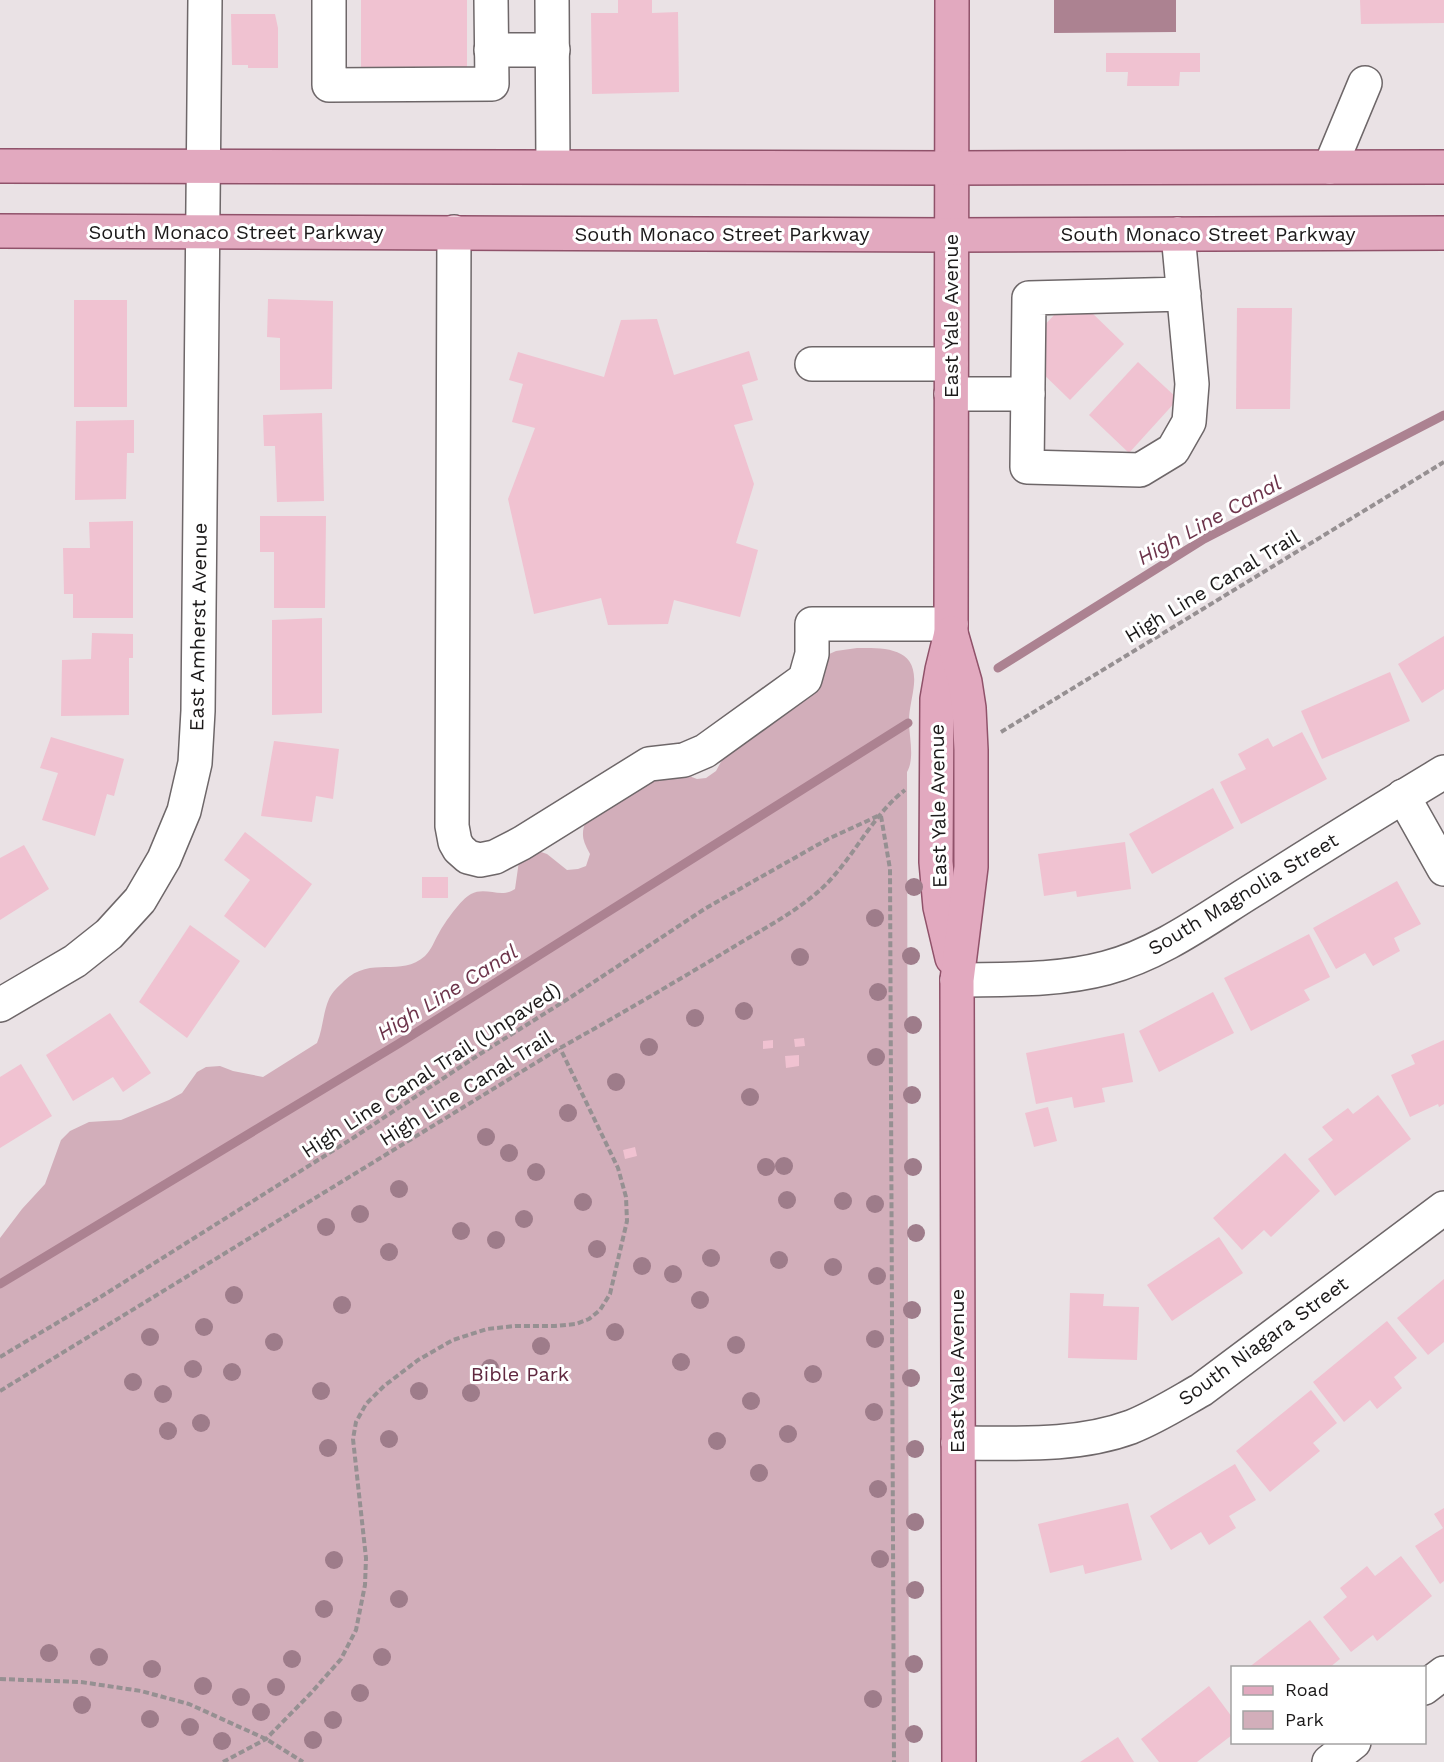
<svg xmlns="http://www.w3.org/2000/svg" width="1444" height="1762" font-family="'Work Sans',sans-serif">
<rect width="100%" height="100%" fill="#eae2e5"/>
<path fill="#d2aeba" d="M857,648C885,648 917,647 914,684C913,696 909,709 909,721C909,737 915,758 907,772L909,1762H0V1238L22,1209L45,1184L61,1140L70,1131L89,1122L121,1120L169,1100L182,1093L197,1072L206,1067L220,1066L233,1071L263,1077L317,1043C323,1029 323,1012 329,999C332,992 339,986 344,981C371,955 401,978 425,956C432,949 434,941 439,933C445,922 461,899 471,894C486,886 501,899 515,889L519,861L535,850L547,854L567,870L578,869L586,866L590,854C582,839 581,835 586,819L660,772L689,776L697,779L706,778L716,771L728,749L827,655L836,651Z"/>
<polygon fill="#ac8291" points="1054,0 1176,0 1176,32 1054,33"/>
<g fill="none" stroke-linecap="round" stroke-linejoin="round">
<g stroke="#ac8291" stroke-width="9">
<polyline points="998,668 1204,539 1444,415"/>
<polyline points="0,1284 398,1044 908,723"/>
</g>
</g>
<g fill="#f0c2d1">
<rect x="361" y="0" width="106" height="80"/>
<polygon points="618,0 652,0 652,13 678,12 679,92 592,94 591,13 618,13"/>
<polygon points="1360,0 1444,0 1444,23 1361,24"/>
<polygon points="231,14 275,14 278,28 278,68 248,68 248,65 232,65"/>
<polygon points="1106,53 1200,53 1200,72 1180,72 1179,86 1127,86 1128,72 1106,72"/>
<polygon points="268,299 333,301 332,389 280,390 280,338 267,337"/>
<rect x="74" y="300" width="53" height="107"/>
<polygon points="1087,308 1124,344 1070,400 1034,365 1034,336 1060,309"/>
<polygon points="1237,308 1292,308 1290,409 1236,409"/>
<polygon points="657,319 674,375 749,351 758,380 742,385 753,420 734,425 754,484 736,543 758,550 740,617 674,600 668,624 608,625 601,598 534,614 508,499 535,428 512,422 523,384 509,380 518,352 604,377 621,320"/>
<polygon points="1138,362 1178,399 1129,453 1089,415"/>
<polygon points="322,413 324,501 277,502 275,446 264,446 263,415"/>
<polygon points="134,420 134,453 127,453 126,499 75,500 76,421"/>
<polygon points="260,516 326,516 325,608 274,608 274,552 260,552"/>
<polygon points="133,521 133,618 73,618 73,594 64,594 63,548 90,548 89,522"/>
<polygon points="322,618 322,713 272,715 272,620"/>
<polygon points="92,633 133,634 133,658 129,658 129,715 61,716 62,660 91,659"/>
<polygon points="1444,636 1444,689 1422,703 1398,664"/>
<polygon points="1390,672 1410,721 1322,759 1301,711"/>
<polygon points="1302,732 1327,779 1241,824 1220,782 1246,769 1238,754 1268,738 1273,747"/>
<polygon points="51,737 124,759 114,796 107,794 95,836 42,820 58,773 40,768"/>
<polygon points="274,741 339,749 333,799 316,796 312,822 261,816"/>
<polygon points="1213,788 1234,828 1152,874 1129,834"/>
<polygon points="245,832 312,884 265,948 224,916 250,880 224,860"/>
<polygon points="1125,842 1131,889 1077,897 1076,891 1044,896 1038,854"/>
<polygon points="24,845 49,889 0,920 0,858"/>
<rect x="422" y="877" width="26" height="21"/>
<polygon points="1397,881 1421,924 1394,938 1400,951 1373,966 1365,953 1336,969 1313,928"/>
<polygon points="190,925 240,961 187,1038 139,1002"/>
<polygon points="1309,934 1330,977 1304,990 1310,1000 1251,1031 1224,978"/>
<polygon points="1213,992 1234,1033 1159,1072 1139,1031"/>
<polygon points="110,1013 151,1073 123,1092 113,1077 73,1101 46,1055"/>
<polygon points="1124,1033 1133,1082 1102,1088 1105,1102 1074,1108 1072,1097 1036,1104 1026,1053"/>
<polygon points="804,1038 805,1046 795,1047 794,1039"/>
<polygon points="773,1040 773,1048 763,1049 763,1041"/>
<polygon points="1444,1040 1444,1104 1439,1107 1438,1104 1410,1117 1391,1075 1415,1064 1411,1055"/>
<polygon points="799,1055 799,1066 786,1068 785,1056"/>
<polygon points="21,1064 52,1116 0,1148 0,1077"/>
<polygon points="1378,1095 1411,1139 1335,1196 1308,1159 1333,1140 1322,1127 1348,1108 1353,1114"/>
<polygon points="1048,1107 1057,1141 1034,1147 1025,1113"/>
<polygon points="635,1147 637,1156 625,1159 623,1150"/>
<polygon points="1285,1153 1320,1191 1271,1237 1264,1230 1242,1250 1213,1218"/>
<polygon points="1219,1237 1243,1273 1172,1321 1147,1285"/>
<polygon points="1444,1279 1444,1342 1428,1355 1397,1318"/>
<polygon points="1070,1293 1104,1294 1103,1306 1139,1307 1137,1360 1068,1358"/>
<polygon points="1387,1321 1417,1358 1394,1377 1402,1388 1377,1409 1370,1400 1344,1422 1313,1382"/>
<polygon points="1311,1390 1337,1423 1313,1443 1320,1451 1270,1492 1236,1451"/>
<polygon points="1235,1464 1256,1500 1229,1516 1236,1528 1209,1545 1201,1532 1171,1550 1150,1516"/>
<polygon points="1128,1503 1142,1560 1085,1574 1083,1565 1050,1573 1038,1524"/>
<polygon points="1444,1508 1444,1581 1440,1584 1415,1546 1443,1528 1434,1514"/>
<polygon points="1401,1556 1432,1596 1377,1641 1373,1635 1351,1652 1323,1617 1347,1597 1340,1588 1367,1566 1375,1576"/>
<polygon points="1310,1620 1340,1659 1329,1668 1248,1668"/>
<polygon points="1209,1686 1232,1717 1232,1735 1197,1762 1159,1762 1141,1739"/>
<polygon points="1118,1737 1134,1762 1080,1762"/>
</g>
<g fill="none" stroke-linecap="round" stroke-linejoin="round">
<defs>
<g id="minor">
<polyline points="329,0 329,85 492,84 491,0"/>
<polyline points="552,0 553,166"/>
<polyline points="491,50 553,50"/>
<polyline points="1330,167 1365,83"/>
<polyline points="454,232 452,826 455,842 459,849 468,857 480,860 495,857 522,843 649,764 684,760 705,751 805,679 812,654 812,624 951,624"/>
<polyline points="1178,234 1192,384 1189,422 1173,450 1140,470 1027,467 1029,298 1184,294"/>
<polyline points="812,364 951,364"/>
<polyline points="951,394 1028,394"/>
<polyline points="1403,796 1444,869"/>
<path d="M957,980C1007,979 1057,981 1106,968C1159,954 1205,920 1250,892C1315,851 1379,811 1444,772"/>
<polyline points="0,1005 75,961 109,934 140,900 164,859 184,811 195,763 198,711 205,0"/>
<path d="M958,1443C1015,1443 1077,1447 1131,1427C1156,1417 1178,1403 1201,1390L1444,1208"/>
<polyline points="1424,1688 1444,1673"/>
<polyline points="1329,1762 1354,1742"/>
</g>
<g id="major">
<polyline points="952,0 951,633 942,670 937,699 936,862 940,907 952,958"/>
<polyline points="0,166 951,168 1444,167"/>
<polyline points="0,231 951,235 1444,233"/>
<polyline points="951,633 965,682 969,708 971,750 971,867 957,980 959,1762"/>
</g>
</defs>
<use href="#minor" stroke="#6e6769" stroke-width="36"/>
<use href="#major" stroke="#90526a" stroke-width="36"/>
<g stroke="#969092" stroke-width="4" stroke-dasharray="6 3" stroke-linecap="butt">
<polyline points="1001,732 1444,462"/>
<polyline points="881,816 890,869 894,1762"/>
<polyline points="0,1357 102,1296 353,1138 480,1054 571,997 706,908 828,839 880,815"/>
<path d="M0,1391L560,1048C619,1015 677,981 735,946C763,929 794,913 819,891C852,862 870,817 905,790"/>
<polyline points="0,1679 81,1682 141,1691 189,1704 266,1739 303,1762"/>
<polyline points="223,1762 266,1739 311,1693 341,1659 356,1630 365,1585 366,1558 353,1439 356,1422 366,1404 384,1386 418,1360 453,1340 487,1329 515,1326 555,1326 576,1324 589,1319 600,1310 610,1294 627,1221 626,1197 618,1168 560,1048"/>
</g>
<use href="#minor" stroke="#fff" stroke-width="33"/>
<use href="#major" stroke="#e2a9bf" stroke-width="33"/>
</g>
<g fill="#9e7c8a">
<circle cx="914" cy="887" r="9"/>
<circle cx="875" cy="918" r="9"/>
<circle cx="911" cy="956" r="9"/>
<circle cx="800" cy="957" r="9"/>
<circle cx="878" cy="992" r="9"/>
<circle cx="744" cy="1011" r="9"/>
<circle cx="695" cy="1018" r="9"/>
<circle cx="913" cy="1025" r="9"/>
<circle cx="649" cy="1047" r="9"/>
<circle cx="876" cy="1057" r="9"/>
<circle cx="616" cy="1082" r="9"/>
<circle cx="912" cy="1095" r="9"/>
<circle cx="750" cy="1097" r="9"/>
<circle cx="568" cy="1113" r="9"/>
<circle cx="486" cy="1137" r="9"/>
<circle cx="509" cy="1153" r="9"/>
<circle cx="784" cy="1166" r="9"/>
<circle cx="766" cy="1167" r="9"/>
<circle cx="913" cy="1167" r="9"/>
<circle cx="536" cy="1172" r="9"/>
<circle cx="399" cy="1189" r="9"/>
<circle cx="787" cy="1200" r="9"/>
<circle cx="843" cy="1201" r="9"/>
<circle cx="583" cy="1202" r="9"/>
<circle cx="875" cy="1204" r="9"/>
<circle cx="360" cy="1214" r="9"/>
<circle cx="524" cy="1219" r="9"/>
<circle cx="326" cy="1227" r="9"/>
<circle cx="461" cy="1231" r="9"/>
<circle cx="916" cy="1233" r="9"/>
<circle cx="496" cy="1240" r="9"/>
<circle cx="597" cy="1249" r="9"/>
<circle cx="389" cy="1252" r="9"/>
<circle cx="711" cy="1258" r="9"/>
<circle cx="779" cy="1260" r="9"/>
<circle cx="642" cy="1266" r="9"/>
<circle cx="833" cy="1267" r="9"/>
<circle cx="673" cy="1274" r="9"/>
<circle cx="877" cy="1276" r="9"/>
<circle cx="234" cy="1295" r="9"/>
<circle cx="700" cy="1300" r="9"/>
<circle cx="342" cy="1305" r="9"/>
<circle cx="912" cy="1310" r="9"/>
<circle cx="204" cy="1327" r="9"/>
<circle cx="615" cy="1332" r="9"/>
<circle cx="150" cy="1337" r="9"/>
<circle cx="875" cy="1339" r="9"/>
<circle cx="274" cy="1342" r="9"/>
<circle cx="736" cy="1345" r="9"/>
<circle cx="541" cy="1346" r="9"/>
<circle cx="681" cy="1362" r="9"/>
<circle cx="490" cy="1368" r="9"/>
<circle cx="193" cy="1369" r="9"/>
<circle cx="232" cy="1372" r="9"/>
<circle cx="813" cy="1374" r="9"/>
<circle cx="911" cy="1378" r="9"/>
<circle cx="133" cy="1382" r="9"/>
<circle cx="321" cy="1391" r="9"/>
<circle cx="419" cy="1391" r="9"/>
<circle cx="471" cy="1393" r="9"/>
<circle cx="163" cy="1394" r="9"/>
<circle cx="751" cy="1401" r="9"/>
<circle cx="874" cy="1412" r="9"/>
<circle cx="201" cy="1423" r="9"/>
<circle cx="168" cy="1431" r="9"/>
<circle cx="788" cy="1434" r="9"/>
<circle cx="389" cy="1439" r="9"/>
<circle cx="717" cy="1441" r="9"/>
<circle cx="328" cy="1448" r="9"/>
<circle cx="915" cy="1449" r="9"/>
<circle cx="759" cy="1473" r="9"/>
<circle cx="878" cy="1489" r="9"/>
<circle cx="915" cy="1522" r="9"/>
<circle cx="880" cy="1559" r="9"/>
<circle cx="334" cy="1560" r="9"/>
<circle cx="915" cy="1590" r="9"/>
<circle cx="399" cy="1599" r="9"/>
<circle cx="324" cy="1609" r="9"/>
<circle cx="49" cy="1653" r="9"/>
<circle cx="99" cy="1657" r="9"/>
<circle cx="382" cy="1657" r="9"/>
<circle cx="292" cy="1659" r="9"/>
<circle cx="914" cy="1664" r="9"/>
<circle cx="152" cy="1669" r="9"/>
<circle cx="203" cy="1686" r="9"/>
<circle cx="276" cy="1687" r="9"/>
<circle cx="360" cy="1693" r="9"/>
<circle cx="241" cy="1697" r="9"/>
<circle cx="873" cy="1699" r="9"/>
<circle cx="82" cy="1705" r="9"/>
<circle cx="261" cy="1712" r="9"/>
<circle cx="150" cy="1719" r="9"/>
<circle cx="333" cy="1720" r="9"/>
<circle cx="190" cy="1727" r="9"/>
<circle cx="914" cy="1734" r="9"/>
<circle cx="313" cy="1740" r="9"/>
<circle cx="222" cy="1741" r="9"/>
</g>
<g text-anchor="middle" dominant-baseline="central" stroke-width="6" stroke-linejoin="round" paint-order="stroke">
<g font-size="20" fill="#1c1a1a" stroke="#fff">
<text x="236" y="232">South Monaco Street Parkway</text>
<text x="722" y="234">South Monaco Street Parkway</text>
<text x="1208" y="234">South Monaco Street Parkway</text>
<text transform="translate(951 316) rotate(-90)">East Yale Avenue</text>
<text transform="translate(1212 586) rotate(-31)">High Line Canal Trail</text>
<text transform="translate(198 627) rotate(-89)">East Amherst Avenue</text>
<text transform="translate(938 806) rotate(-91)">East Yale Avenue</text>
<text transform="translate(1243 894) rotate(-31)">South Magnolia Street</text>
<text transform="translate(431 1070) rotate(-33)">High Line Canal Trail (Unpaved)</text>
<text transform="translate(466 1088) rotate(-32)">High Line Canal Trail</text>
<text transform="translate(1263 1341) rotate(-36)">South Niagara Street</text>
<text transform="translate(957 1371) rotate(-90)">East Yale Avenue</text>
</g>
<g font-size="20" fill="#60283f" stroke="#fff">
<text x="520" y="1374">Bible Park</text>
</g>
<g font-size="21" font-style="italic" fill="#6d344b" stroke="#fff">
<text transform="translate(1209 520) rotate(-29)">High Line Canal</text>
<text transform="translate(447 992) rotate(-32)">High Line Canal</text>
</g>
</g>
<rect x="1231" y="1666" width="195" height="78" fill="#ffffff" stroke="#a4a3a3" stroke-width="1.5"/>
<rect x="1243" y="1686" width="30" height="9" fill="#e2a9bf" stroke="#a4a3a3" stroke-width="1.5"/>
<text x="1285" y="1696" font-size="18" fill="#1c1a1a">Road</text>
<rect x="1243" y="1711" width="30" height="18" fill="#d2aeba" stroke="#a4a3a3" stroke-width="1.5"/>
<text x="1285" y="1726" font-size="18" fill="#1c1a1a">Park</text>
</svg>
